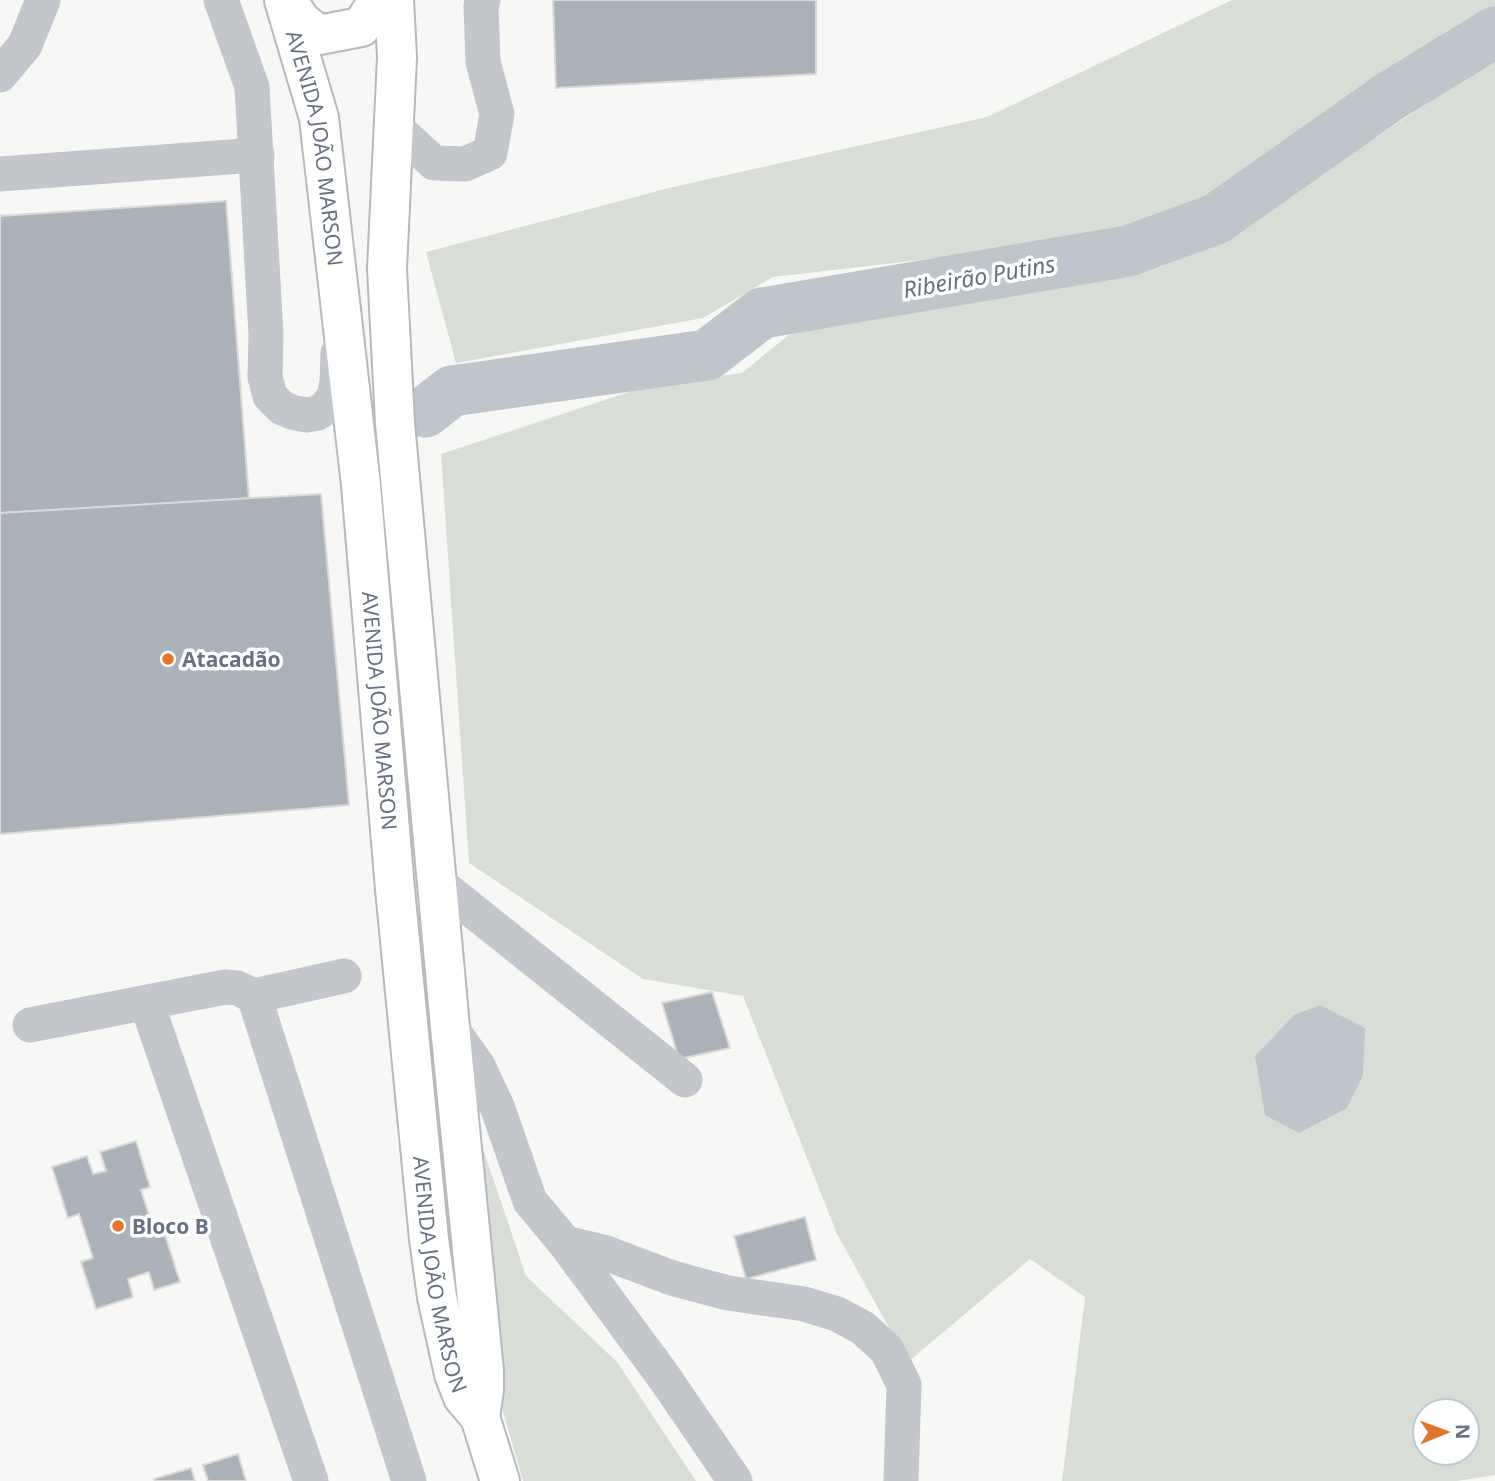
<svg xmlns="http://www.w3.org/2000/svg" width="1495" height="1481" font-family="'Noto Sans',sans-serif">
<rect width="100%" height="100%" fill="#f7f7f5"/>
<g fill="#d8ded6" fill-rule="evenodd">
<polygon points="1232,0 1495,0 1495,15 1216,196 1110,238 773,277 703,318 456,363 426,252 669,188 987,117"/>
<path d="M1495,59V1475L1457,1481H1062L1085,1297L1030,1259L908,1362L837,1234L743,996L643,979L469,863L441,454L653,384L742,373L802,324L1161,267L1306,183ZM1425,1411H1467V1453H1425Z"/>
<polygon points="471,1113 526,1276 617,1362 696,1481 523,1481 487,1356"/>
</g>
<polygon fill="#bec6cc" points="1320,1005 1365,1028 1363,1075 1347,1108 1299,1133 1265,1115 1255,1056 1294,1015"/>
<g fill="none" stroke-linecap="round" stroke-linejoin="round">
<polyline stroke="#bec6cc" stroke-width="51" points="425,412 452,391 707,355 762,313 1128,251 1216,219 1389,97 1495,32"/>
</g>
<g fill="#acb2b9" stroke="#d9d9d7" stroke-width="2">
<polygon points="553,0 816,0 816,74 556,88"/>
<polygon points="226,201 249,499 0,513 0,216"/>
<polygon points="321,494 349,805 0,834 0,513"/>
<polygon points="712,992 730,1048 679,1059 662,1003"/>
<polygon points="136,1141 150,1187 141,1190 156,1237 165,1235 180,1282 154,1290 149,1272 128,1279 133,1297 96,1309 81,1262 93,1258 79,1214 68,1218 52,1167 87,1156 93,1174 106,1171 100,1152"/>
<polygon points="805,1217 816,1260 746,1279 734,1236"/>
<polygon points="238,1454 246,1481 208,1481 203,1465"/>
<polygon points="191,1468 195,1481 155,1481 154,1479"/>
</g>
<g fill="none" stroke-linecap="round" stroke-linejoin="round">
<defs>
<g id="major">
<path id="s1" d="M284,0L319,118L361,485L395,889L429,1239L437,1297L454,1374L463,1397L480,1417L500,1481"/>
<polyline points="287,0 301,21 319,35 361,27 379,0"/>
<polyline points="394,0 397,57 387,269 395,423 450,1027 484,1371 484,1390 480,1417"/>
</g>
</defs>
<use href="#major" stroke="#b6b9be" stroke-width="42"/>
<g stroke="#c3c6ca" stroke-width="35">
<polyline points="221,0 252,87 266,335 265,377 270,396 282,408 295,413 307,415 318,413 327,406 334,396 337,383 338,353"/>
<polyline points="0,75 25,45 43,0"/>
<polyline points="394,126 434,163 465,164 490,153 497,114 483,62 481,6 483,0"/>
<polyline points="0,174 257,155"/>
<polyline points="438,883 685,1080"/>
<polyline points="254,996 409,1481"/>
<polyline points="147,1004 311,1481"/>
<polyline points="30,1025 225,987 237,988 254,996 344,976"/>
<polyline points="450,1027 478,1066 498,1109 530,1201 565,1243 664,1377 735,1481"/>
<polyline points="565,1243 603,1252 672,1278 728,1293 804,1304 837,1314 863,1328 887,1350 904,1385 901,1481"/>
</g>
<use href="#major" stroke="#fff" stroke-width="38"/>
</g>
<g fill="#e1752b" stroke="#fff" stroke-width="2.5">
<circle cx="168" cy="659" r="7"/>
<circle cx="118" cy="1226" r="7"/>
</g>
<g text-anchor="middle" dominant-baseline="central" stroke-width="7" stroke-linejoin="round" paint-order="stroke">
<g font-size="21" fill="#677285" stroke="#fff">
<text stroke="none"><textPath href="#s1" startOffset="152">AVENIDA JOÃO MARSON</textPath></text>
<text stroke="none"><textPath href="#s1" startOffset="719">AVENIDA JOÃO MARSON</textPath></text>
<text stroke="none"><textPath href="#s1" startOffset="1286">AVENIDA JOÃO MARSON</textPath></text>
</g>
<g font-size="21" font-weight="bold" fill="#677285" stroke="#fff" text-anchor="start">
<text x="182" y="659">Atacadão</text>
<text x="132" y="1226">Bloco B</text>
</g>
<g font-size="23" font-style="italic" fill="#637381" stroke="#fff">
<text transform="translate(979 276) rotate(-10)">Ribeirão Putins</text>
</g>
</g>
<g transform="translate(1446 1432) rotate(89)"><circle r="33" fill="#ffffff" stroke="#c2c7ce" stroke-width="2"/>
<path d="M0-5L12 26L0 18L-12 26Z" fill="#e1752b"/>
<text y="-10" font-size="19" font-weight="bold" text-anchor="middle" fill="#677285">N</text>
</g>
</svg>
